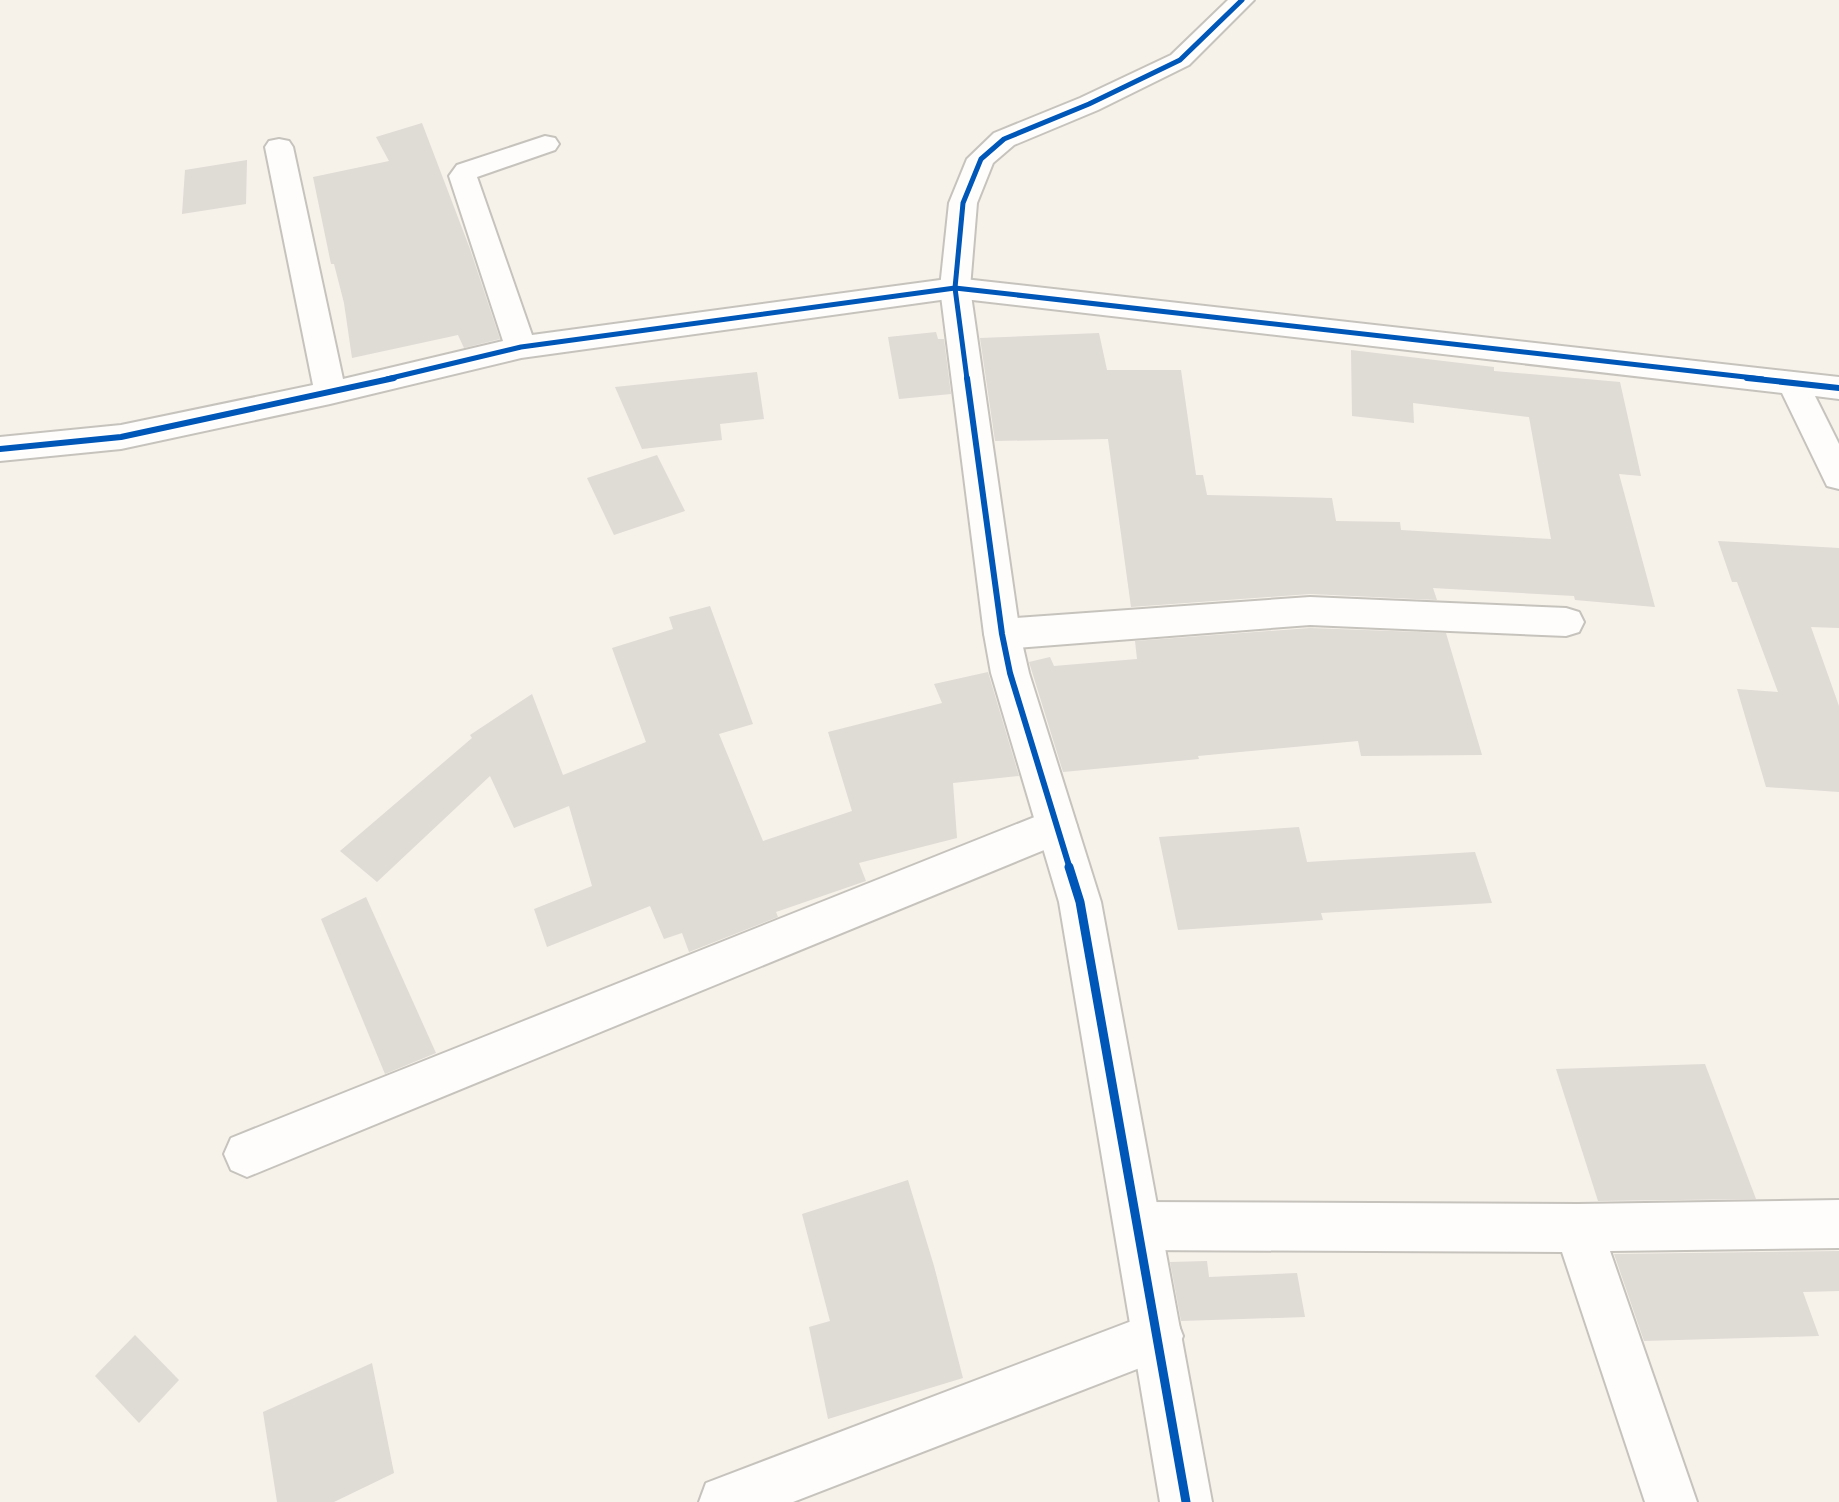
<svg xmlns="http://www.w3.org/2000/svg" width="1839" height="1502" font-family="'Alegreya Sans',sans-serif">
<rect width="100%" height="100%" fill="#f6f2ea"/>
<g fill="#dfdbd5">
<polygon points="422,123 470,249 500,339 464,348 458,335 352,358 344,303 334,264 331,264 313,177 389,161 376,137"/>
<polygon points="247,160 246,204 182,214 185,170"/>
<polygon points="936,332 938,339 944,339 951,394 899,399 888,337"/>
<polygon points="1099,333 1107,370 1181,370 1196,475 1203,475 1207,495 1332,498 1336,521 1400,522 1401,530 1551,539 1529,417 1413,403 1414,423 1352,416 1351,350 1494,367 1494,371 1620,382 1641,476 1619,474 1655,607 1575,600 1574,596 1433,588 1437,600 1310,594 1131,607 1108,439 995,441 980,338"/>
<polygon points="757,372 764,419 720,424 722,440 642,449 615,387"/>
<polygon points="657,455 685,511 614,535 587,478"/>
<polygon points="1718,541 1839,548 1839,628 1811,627 1839,706 1839,792 1766,787 1737,689 1778,692 1737,582 1732,582"/>
<polygon points="710,606 753,724 719,734 763,841 852,811 828,732 942,703 934,684 988,672 1019,776 953,783 957,838 859,863 866,881 776,912 778,917 689,952 682,933 664,939 650,906 547,947 534,909 592,886 569,806 514,828 490,776 377,882 340,851 472,738 470,735 532,694 563,775 646,742 612,648 673,629 669,617"/>
<polygon points="1310,628 1446,633 1482,755 1361,756 1358,741 1198,756 1199,759 1063,772 1029,662 1050,657 1054,666 1137,659 1135,641"/>
<polygon points="1299,827 1307,862 1475,852 1492,903 1321,913 1323,920 1178,930 1159,837"/>
<polygon points="366,897 436,1053 385,1074 321,919"/>
<polygon points="1705,1064 1756,1199 1598,1201 1556,1069"/>
<polygon points="908,1180 934,1266 963,1378 828,1419 809,1327 830,1321 802,1214"/>
<polygon points="1839,1251 1839,1291 1803,1292 1819,1336 1644,1341 1614,1254"/>
<polygon points="1207,1261 1209,1277 1297,1273 1305,1317 1181,1321 1170,1262"/>
<polygon points="135,1335 179,1380 139,1423 95,1376"/>
<polygon points="372,1363 394,1473 334,1502 277,1502 263,1412"/>
</g>
<g fill="none" stroke-linecap="round" stroke-linejoin="round">
<defs>
<g id="minor">
<polygon points="545,136 555,138 559,144 555,150 477,177 532,335 955,278 1839,377 1839,399 1815,396 1839,444 1839,489 1827,486 1782,393 955,298 521,358 330,404 121,449 0,461 0,437 121,425 313,385 265,147 269,141 279,139 289,141 293,147 343,379 503,341 449,176 457,165"/>
<polygon points="1310,597 1566,608 1579,612 1584,622 1579,632 1566,636 1310,625 1002,649 989,644 984,634 989,624 1002,619"/>
<polygon points="1057,808 1071,813 1077,826 1071,839 247,1177 231,1170 224,1154 231,1138"/>
<polygon points="1839,1200 1839,1248 1610,1251 1697,1502 1645,1502 1562,1252 1138,1250 1121,1243 1114,1226 1121,1209 1138,1202 1578,1204"/>
<polygon points="1158,1311 1176,1318 1183,1336 1176,1354 793,1502 699,1502 706,1483"/>
</g>
<polygon id="tertiary" points="1228,0 1254,0 1189,65 1098,110 1014,145 993,163 977,203 970,288 1020,634 1029,673 1101,902 1212,1502 1160,1502 1059,902 991,673 984,634 940,288 949,203 967,159 994,133 1080,98 1171,55"/>
</defs>
<use href="#minor" stroke="#c6c3bd" stroke-width="4"/>
<use href="#tertiary" stroke="#c6c3bd" stroke-width="4"/>
<use href="#minor" fill="#fefdfc" fill-rule="evenodd"/>
<use href="#tertiary" fill="#fefdfc" fill-rule="evenodd"/>
<defs>
<g id="cycleway-far2">
<polyline points="387,379 521,347 955,288 1763,379"/>
<polyline points="967,379 955,288 963,203 981,159 1004,139 1089,104 1180,60 1242,0"/>
</g>
<g id="cycleway-far1">
<polyline points="967,378 1002,634 1010,673 1070,869"/>
<polyline points="1747,378 1839,388"/>
<polyline points="0,449 121,437 394,378"/>
</g>
<polyline id="cycleway" points="1069,867 1080,902 1186,1502"/>
</defs>
<use href="#cycleway-far2" stroke="#fff" stroke-width="9"/>
<use href="#cycleway-far1" stroke="#fff" stroke-width="10"/>
<use href="#cycleway" stroke="#fff" stroke-width="13"/>
<use href="#cycleway-far2" stroke="#0057b8" stroke-width="5"/>
<use href="#cycleway-far1" stroke="#0057b8" stroke-width="6"/>
<use href="#cycleway" stroke="#0057b8" stroke-width="9"/>
</g>
</svg>
